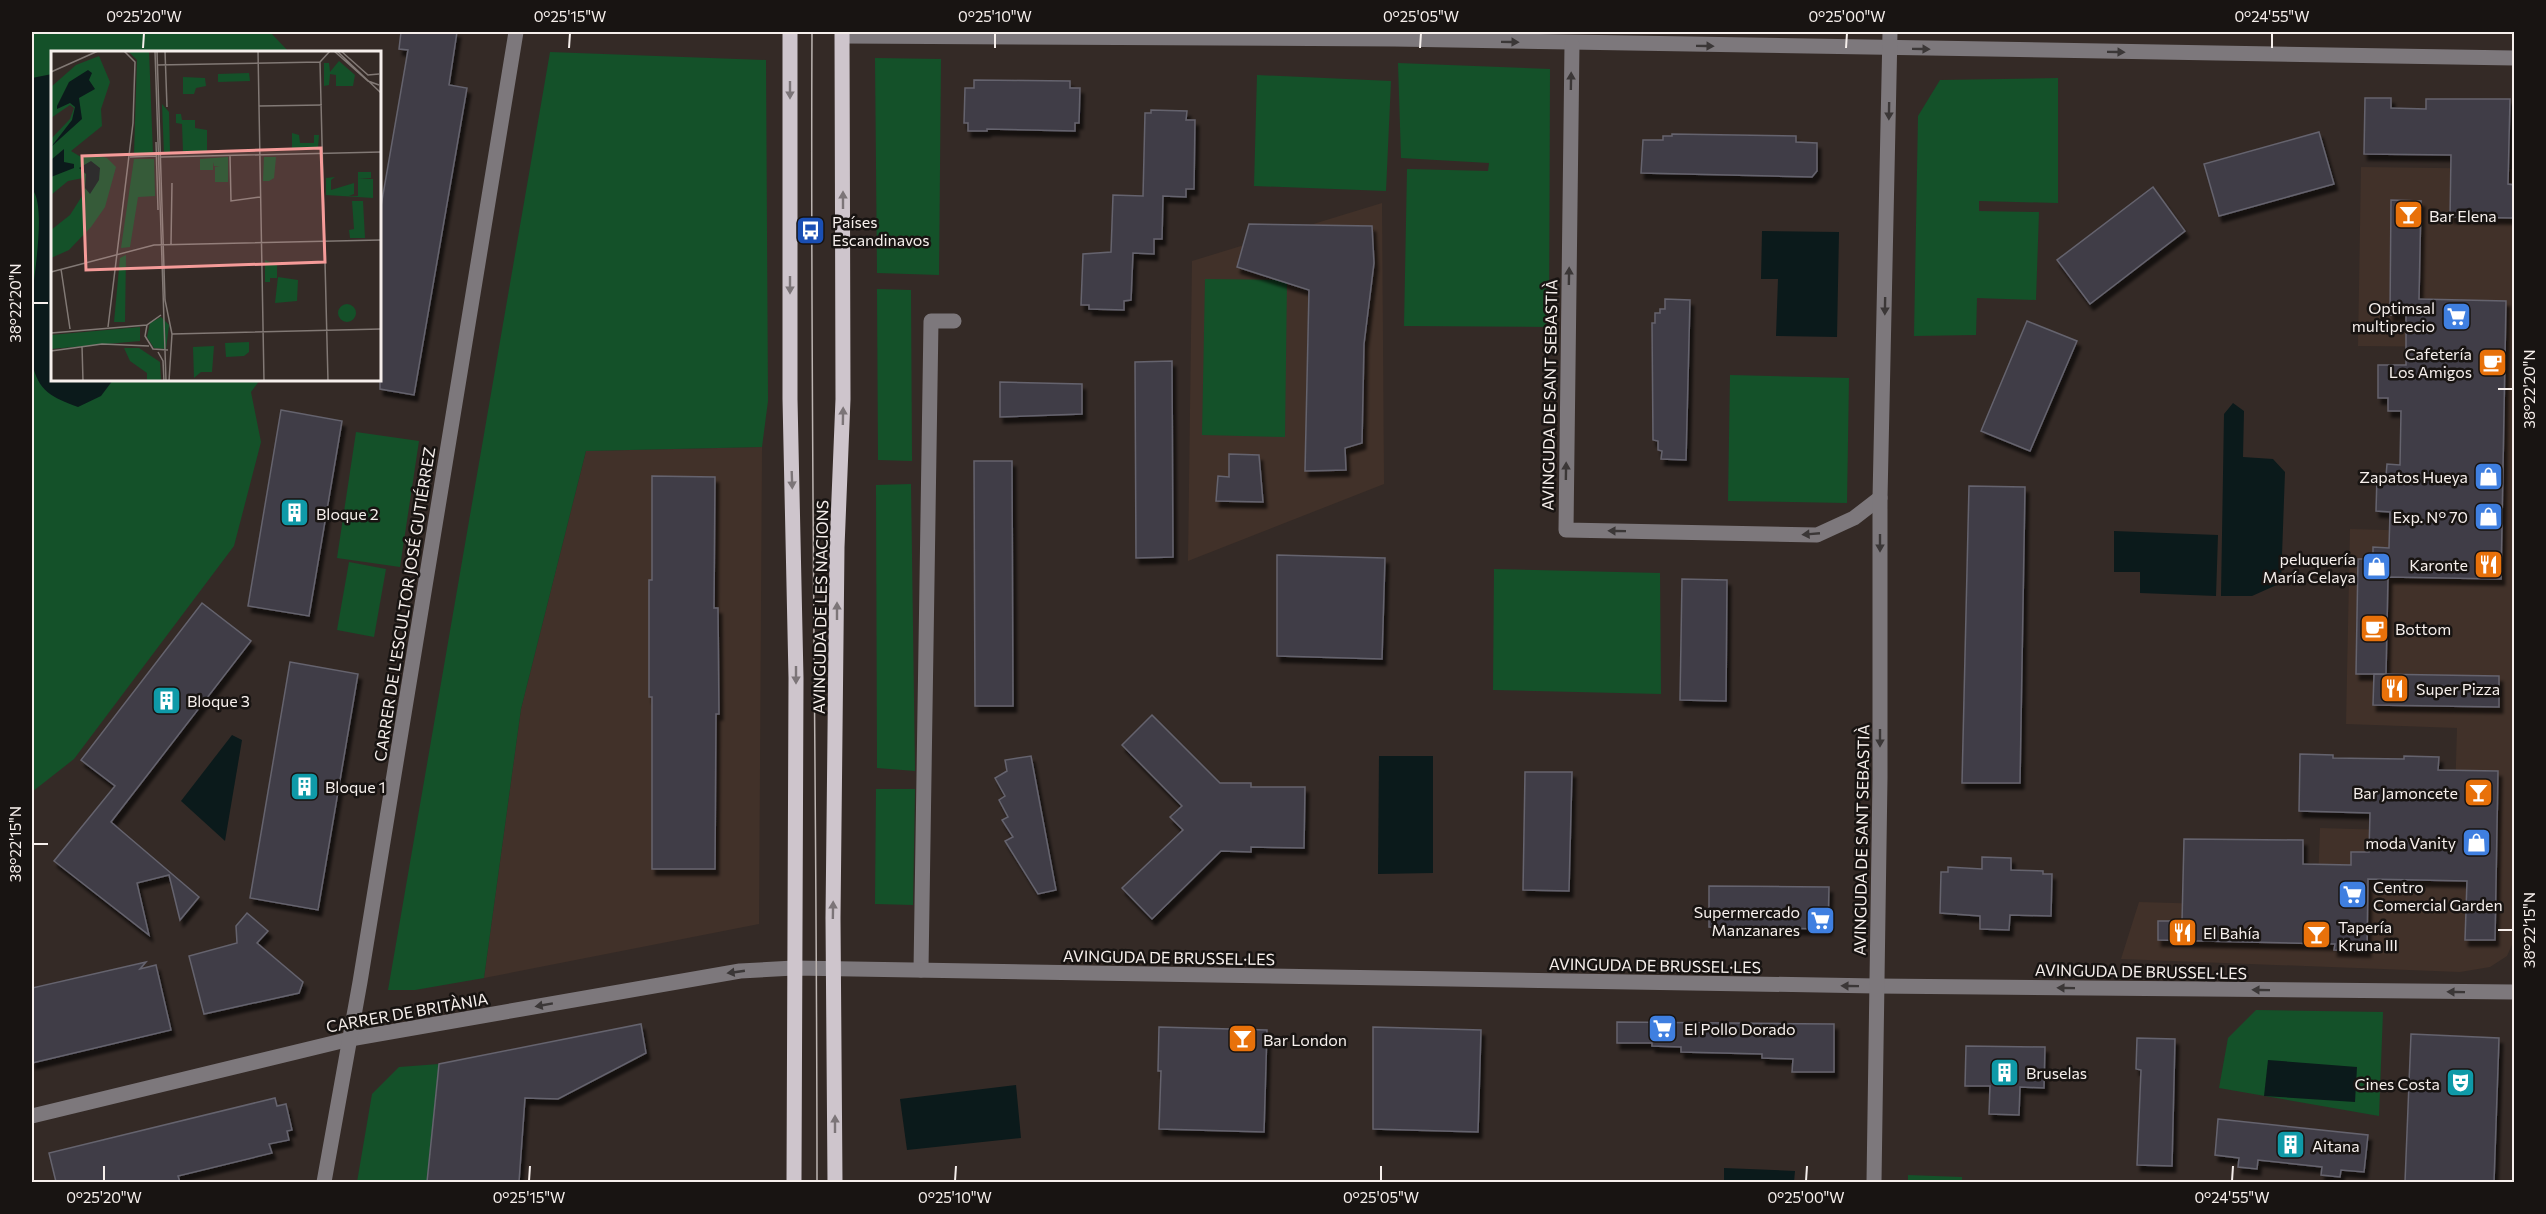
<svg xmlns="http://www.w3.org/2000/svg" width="2546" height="1214" font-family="Commissioner,sans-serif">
<defs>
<filter id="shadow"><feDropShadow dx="3.5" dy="6" stdDeviation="1.5" flood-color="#0009"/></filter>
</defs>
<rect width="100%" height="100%" fill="#342a26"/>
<g fill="#413129">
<polygon points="2361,167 2514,169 2514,940 2507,956 2490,967 2460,972 2121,959 2139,902 2317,907 2320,828 2454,832 2457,728 2346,724 2350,529 2458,532 2462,347 2358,346"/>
<polygon points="1382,203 1384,484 1188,561 1192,261"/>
<polygon points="762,447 759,924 484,978 521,709 586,451"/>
</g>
<g fill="#145129">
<polygon points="32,32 265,32 271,33 289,52 52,52 52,380 260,380 251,392 261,442 234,546 74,759 32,792"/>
<polygon points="550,52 766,60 768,401 762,447 586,451 521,709 484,978 415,990 388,990"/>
<polygon points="875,58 941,59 939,275 877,273"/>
<polygon points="1398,63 1550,69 1549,327 1404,326 1407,169 1488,171 1489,163 1401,158"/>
<polygon points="1257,75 1391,81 1386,191 1254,186"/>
<polygon points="2058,78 2058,203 1979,201 1979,211 2039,212 2036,300 1977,298 1976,335 1914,336 1918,116 1940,80"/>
<polygon points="1205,279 1287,280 1285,437 1202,435"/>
<polygon points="877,289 911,290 912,461 878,460"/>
<polygon points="1730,375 1849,378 1847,503 1728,501"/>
<polygon points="356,432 419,441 400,567 337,558"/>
<polygon points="911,484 915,771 877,768 876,485"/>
<polygon points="349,562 386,569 374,637 337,630"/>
<polygon points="1494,569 1660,573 1661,694 1493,690"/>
<polygon points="876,789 915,789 913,905 875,904"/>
<polygon points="2256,1010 2383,1012 2379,1116 2219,1088 2228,1038"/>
<polygon points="439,1064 427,1182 357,1182 372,1094 399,1067"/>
<polygon points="1908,1175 1962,1177 1962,1182 1908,1182"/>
</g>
<g fill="#0b1a1b">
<path d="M52,74V380H113L101,396L78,407C52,397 38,392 32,362C31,342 30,322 32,302C33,278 47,206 32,189V78Z"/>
<polygon points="1762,231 1839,232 1837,337 1776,336 1778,279 1761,279"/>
<polygon points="2233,403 2244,411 2243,457 2273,459 2285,472 2281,583 2252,596 2221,596 2224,414"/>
<polygon points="2114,531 2218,535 2216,596 2140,593 2140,572 2114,572"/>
<polygon points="232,735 242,740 225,841 181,801"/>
<polygon points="1379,756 1433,756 1433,873 1378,874"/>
<polygon points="2268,1060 2357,1067 2355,1102 2264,1096"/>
<polygon points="1016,1085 1021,1138 907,1150 900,1099"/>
<polygon points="1724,1168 1795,1171 1794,1182 1724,1182"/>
</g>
<g fill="#403e47" stroke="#65636e" stroke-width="1.5" filter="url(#shadow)">
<polygon points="401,32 457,32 449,85 467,88 414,395 380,389 380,212 408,50 399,49"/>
<polygon points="974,80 1070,81 1070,88 1080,88 1079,123 1075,123 1075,131 987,129 987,131 968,131 968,123 964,123 965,88 974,88"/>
<polygon points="2365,98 2391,98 2391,108 2426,109 2426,99 2510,99 2508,184 2514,185 2514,218 2450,217 2451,155 2364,154"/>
<polygon points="1151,110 1187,111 1186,120 1195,120 1194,189 1186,189 1186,197 1163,196 1162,239 1154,239 1154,254 1133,253 1131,300 1124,301 1124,310 1089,309 1089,305 1081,305 1083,254 1111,252 1113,195 1143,196 1145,113 1151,113"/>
<polygon points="2319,132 2334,184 2219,216 2204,164"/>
<polygon points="1672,134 1796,136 1796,142 1817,143 1817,171 1812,177 1641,173 1643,140 1663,140 1663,136 1672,136"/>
<polygon points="2153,187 2185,231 2090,304 2057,260"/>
<polygon points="2391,200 2421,201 2419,299 2506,301 2501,579 2388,577 2386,674 2356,674 2358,559 2373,559 2373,547 2389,548 2390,512 2376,511 2377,476 2386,476 2387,464 2400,465 2401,411 2388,411 2388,398 2378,398 2378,365 2406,365 2406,315 2390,315"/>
<polygon points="1249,224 1372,226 1374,263 1364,344 1362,443 1345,448 1346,470 1305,471 1309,290 1237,267"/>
<polygon points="1665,299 1690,300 1686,460 1661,459 1662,451 1658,450 1658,441 1653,440 1652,323 1655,323 1655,313 1660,313 1660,309 1665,309"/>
<polygon points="2027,321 2077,341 2030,451 1981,431"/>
<polygon points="1172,361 1173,557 1136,558 1135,362"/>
<polygon points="1000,382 1082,384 1082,414 1000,417"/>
<polygon points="281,410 342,421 309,616 248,606"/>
<polygon points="1229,454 1259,455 1263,502 1216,501 1218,476 1229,477"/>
<polygon points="974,461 1012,461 1013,706 975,706"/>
<polygon points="652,476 715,477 714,608 718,608 719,714 716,714 715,869 652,869 652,697 649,697 649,580 652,580"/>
<polygon points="1969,486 2025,487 2020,783 1962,783"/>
<polygon points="1277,555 1385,558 1382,659 1277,656"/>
<polygon points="1682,579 1727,580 1726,701 1680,700"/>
<polygon points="202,603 251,641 111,822 199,897 180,920 169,875 137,883 149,935 54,861 115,786 81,760"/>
<polygon points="290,662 358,674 318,910 250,898"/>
<polygon points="2374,674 2499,676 2499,707 2373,705"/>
<polygon points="1152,715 1220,783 1251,783 1251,787 1305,787 1304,848 1251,847 1251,852 1221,851 1152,919 1122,888 1183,830 1170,817 1182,806 1122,745"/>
<polygon points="2300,754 2333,755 2333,758 2404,759 2404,756 2439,757 2438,770 2498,771 2495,940 2465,940 2467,881 2368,879 2367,951 2334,950 2335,944 2158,940 2158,921 2182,921 2184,839 2303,840 2303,864 2351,865 2351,852 2369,852 2370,813 2299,811"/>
<polygon points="1031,756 1056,890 1038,894 1005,841 1013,837 1002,820 1008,817 999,800 1005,796 995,778 1007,771 1005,760"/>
<polygon points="1525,772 1572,772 1569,891 1523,890"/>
<polygon points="1982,857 2011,858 2011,870 2043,871 2043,874 2052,874 2051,916 2010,915 2009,930 1980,929 1980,916 1940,913 1941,872 1948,872 1948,867 1982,869"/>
<polygon points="1709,886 1829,887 1828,929 1709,927"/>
<polygon points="247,913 268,931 257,943 303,982 299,993 204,1014 189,956 237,943 236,926"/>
<polygon points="146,962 140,969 156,965 171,1030 32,1063 32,988"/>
<polygon points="1617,1022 1834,1024 1834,1072 1792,1072 1793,1059 1762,1058 1762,1054 1681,1052 1681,1047 1652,1046 1652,1043 1617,1043"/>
<polygon points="641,1024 646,1053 558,1099 525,1098 519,1182 427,1182 439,1064"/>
<polygon points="1159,1027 1267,1030 1264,1132 1159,1129 1161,1071 1158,1071"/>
<polygon points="1373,1027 1481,1030 1478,1132 1373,1129"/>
<polygon points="2411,1034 2499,1038 2494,1182 2405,1182"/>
<polygon points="2137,1038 2175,1039 2172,1166 2137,1165 2141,1070 2136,1069"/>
<polygon points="1966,1046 2045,1047 2044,1088 2020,1087 2019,1115 1989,1114 1990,1086 1965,1086"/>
<polygon points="275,1098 277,1106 286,1104 292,1130 287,1131 289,1140 269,1144 272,1153 178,1176 180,1182 56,1182 49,1153"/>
<polygon points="2218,1119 2368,1135 2364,1172 2341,1170 2340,1177 2321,1175 2322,1167 2258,1160 2257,1169 2238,1167 2239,1158 2215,1155"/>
</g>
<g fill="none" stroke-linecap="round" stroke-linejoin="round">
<g stroke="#7d787c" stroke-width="15">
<polyline points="843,36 1394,39 2514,58"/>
<polyline points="1572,44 1566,530 1817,535 1854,518 1880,498"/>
<polyline points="921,970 931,321 954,321"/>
<polyline points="32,1116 350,1039 740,971 794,968 1876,986 2514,992"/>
<polyline points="324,1182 360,982 516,32"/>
<polyline points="1874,1182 1880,778 1880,498 1890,32"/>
</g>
<g stroke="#cec5cc" stroke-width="15">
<polyline points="790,32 790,399 796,678 794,1182"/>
<polyline points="835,1182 833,918 837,547 843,399 842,32"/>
</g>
<path stroke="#bdb5b2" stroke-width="1.5" d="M812,32C810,415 817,799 817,1182"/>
</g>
<defs><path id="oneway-solid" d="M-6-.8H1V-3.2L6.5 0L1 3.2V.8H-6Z" transform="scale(1.5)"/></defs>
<g fill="#3b3737">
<use href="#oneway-solid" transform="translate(1510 42) rotate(1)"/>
<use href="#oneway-solid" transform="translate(1705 46) rotate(1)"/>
<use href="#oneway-solid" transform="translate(1921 49) rotate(1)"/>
<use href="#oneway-solid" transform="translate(2116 52) rotate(1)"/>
<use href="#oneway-solid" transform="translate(1571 81) rotate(-89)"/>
<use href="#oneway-solid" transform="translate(1889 111) rotate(91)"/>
<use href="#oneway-solid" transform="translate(1569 276) rotate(-89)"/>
<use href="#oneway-solid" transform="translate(1885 306) rotate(91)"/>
<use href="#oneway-solid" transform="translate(1566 471) rotate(-89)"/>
<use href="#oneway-solid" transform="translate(1617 531) rotate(-179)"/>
<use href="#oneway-solid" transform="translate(1811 534) rotate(175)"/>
<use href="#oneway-solid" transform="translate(1880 543) rotate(90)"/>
<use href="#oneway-solid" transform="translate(1880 738) rotate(90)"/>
<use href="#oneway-solid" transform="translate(736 972) rotate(172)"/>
<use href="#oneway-solid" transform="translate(1850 986) rotate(-179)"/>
<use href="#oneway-solid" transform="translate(2066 988) rotate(-179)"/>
<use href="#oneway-solid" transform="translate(2261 990) rotate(-179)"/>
<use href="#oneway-solid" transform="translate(2456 992) rotate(-179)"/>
<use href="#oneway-solid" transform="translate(544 1005) rotate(170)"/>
</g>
<g fill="#7c7578">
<use href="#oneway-solid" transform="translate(790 90) rotate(90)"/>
<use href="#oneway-solid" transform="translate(843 200) rotate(-90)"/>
<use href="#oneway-solid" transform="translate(790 285) rotate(90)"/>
<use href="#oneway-solid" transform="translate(843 416) rotate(-89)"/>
<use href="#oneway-solid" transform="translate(792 480) rotate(88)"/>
<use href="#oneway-solid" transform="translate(837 611) rotate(-90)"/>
<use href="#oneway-solid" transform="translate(796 675) rotate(90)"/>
<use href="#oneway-solid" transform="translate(833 910) rotate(-89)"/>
<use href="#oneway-solid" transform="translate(835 1124) rotate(-90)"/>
</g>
<path fill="none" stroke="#f6efec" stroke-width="2" d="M143,48L144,33M569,48L570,33M995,48V33M1420,48L1421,33M1846,48L1847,33M2272,48V33M33,303H48M2498,389H2513M33,844H48M2498,930H2513M104,1181V1166M529,1181L530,1166M955,1181L956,1166M1381,1181V1166M1806,1181L1807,1166M2232,1181L2233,1166"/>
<defs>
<symbol id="bar-square" viewBox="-11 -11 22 22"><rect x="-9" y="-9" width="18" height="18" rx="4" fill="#e8710a" stroke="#181412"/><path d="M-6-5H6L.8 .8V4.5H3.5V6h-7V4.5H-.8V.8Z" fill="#fff"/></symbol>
<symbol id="bus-square" viewBox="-11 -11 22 22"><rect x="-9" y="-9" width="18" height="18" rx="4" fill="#1a4fb4" stroke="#181412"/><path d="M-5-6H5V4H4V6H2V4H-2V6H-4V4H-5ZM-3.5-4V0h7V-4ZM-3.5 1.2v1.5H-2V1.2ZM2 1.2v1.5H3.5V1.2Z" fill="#fff"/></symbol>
<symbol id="supermarket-square" viewBox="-11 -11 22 22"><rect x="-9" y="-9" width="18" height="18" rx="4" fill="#3f7fe0" stroke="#181412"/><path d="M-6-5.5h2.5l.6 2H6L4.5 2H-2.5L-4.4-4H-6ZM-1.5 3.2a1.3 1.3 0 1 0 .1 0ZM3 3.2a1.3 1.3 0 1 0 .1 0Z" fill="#fff"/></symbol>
<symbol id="cafe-square" viewBox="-11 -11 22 22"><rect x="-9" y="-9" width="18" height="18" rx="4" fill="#e8710a" stroke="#181412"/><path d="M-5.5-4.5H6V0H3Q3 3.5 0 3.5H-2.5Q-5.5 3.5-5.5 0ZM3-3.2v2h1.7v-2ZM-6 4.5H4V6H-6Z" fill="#fff"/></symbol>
<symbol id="shop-square" viewBox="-11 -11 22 22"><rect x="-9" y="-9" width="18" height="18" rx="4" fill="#3f7fe0" stroke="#181412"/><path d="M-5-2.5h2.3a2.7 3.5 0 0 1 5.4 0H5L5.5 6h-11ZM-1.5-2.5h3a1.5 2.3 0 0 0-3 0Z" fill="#fff"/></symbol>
<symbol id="building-square" viewBox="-11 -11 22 22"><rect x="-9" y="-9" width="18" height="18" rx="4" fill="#0f9aa8" stroke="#181412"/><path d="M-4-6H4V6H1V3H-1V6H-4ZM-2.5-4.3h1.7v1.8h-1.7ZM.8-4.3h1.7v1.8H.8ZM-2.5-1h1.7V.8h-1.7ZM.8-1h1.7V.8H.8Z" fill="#fff"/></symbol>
<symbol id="restaurant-square" viewBox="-11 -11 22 22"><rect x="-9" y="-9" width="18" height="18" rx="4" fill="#e8710a" stroke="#181412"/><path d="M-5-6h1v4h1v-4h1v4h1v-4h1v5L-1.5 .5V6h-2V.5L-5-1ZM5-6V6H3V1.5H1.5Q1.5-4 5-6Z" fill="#fff"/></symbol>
<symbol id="theatre-square" viewBox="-11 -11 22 22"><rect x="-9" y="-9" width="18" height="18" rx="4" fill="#0f9aa8" stroke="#181412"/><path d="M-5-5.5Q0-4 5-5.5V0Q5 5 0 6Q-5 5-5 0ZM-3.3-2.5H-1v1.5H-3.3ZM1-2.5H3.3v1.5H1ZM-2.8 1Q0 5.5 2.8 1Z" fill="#fff"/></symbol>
</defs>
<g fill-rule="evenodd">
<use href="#bar-square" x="2392" y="198" width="33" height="33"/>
<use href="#bus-square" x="794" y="214" width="33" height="33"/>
<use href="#supermarket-square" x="2440" y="300" width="33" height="33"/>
<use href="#cafe-square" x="2476" y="346" width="33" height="33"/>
<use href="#shop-square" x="2472" y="460" width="33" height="33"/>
<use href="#building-square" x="278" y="496" width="33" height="33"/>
<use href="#shop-square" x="2472" y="500" width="33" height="33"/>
<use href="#restaurant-square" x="2472" y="548" width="33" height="33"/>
<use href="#shop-square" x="2360" y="550" width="33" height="33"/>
<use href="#cafe-square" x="2358" y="612" width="33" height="33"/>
<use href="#restaurant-square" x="2378" y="672" width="33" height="33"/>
<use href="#building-square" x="150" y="684" width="33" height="33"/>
<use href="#building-square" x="288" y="770" width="33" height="33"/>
<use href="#bar-square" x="2462" y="776" width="33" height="33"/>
<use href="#shop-square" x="2460" y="826" width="33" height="33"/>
<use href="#supermarket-square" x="2336" y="878" width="33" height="33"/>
<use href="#supermarket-square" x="1804" y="904" width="33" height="33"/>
<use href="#restaurant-square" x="2166" y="916" width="33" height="33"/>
<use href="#bar-square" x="2300" y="918" width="33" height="33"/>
<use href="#supermarket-square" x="1646" y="1012" width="33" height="33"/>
<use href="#bar-square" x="1226" y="1022" width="33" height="33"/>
<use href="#building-square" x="1988" y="1056" width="33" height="33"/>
<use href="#theatre-square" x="2444" y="1066" width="33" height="33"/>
<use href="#building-square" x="2274" y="1128" width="33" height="33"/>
</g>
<g text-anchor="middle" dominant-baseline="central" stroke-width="5" stroke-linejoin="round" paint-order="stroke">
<g font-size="16" fill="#f6efec" stroke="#181412" text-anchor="start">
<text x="2429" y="215">Bar Elena</text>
<text x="832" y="221">Países<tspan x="832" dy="18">Escandinavos</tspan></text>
<text x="2435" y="307" text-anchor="end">Optimsal<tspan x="2435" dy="18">multiprecio</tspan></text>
<text x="2472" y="353" text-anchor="end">Cafetería<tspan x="2472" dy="18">Los Amigos</tspan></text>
<text x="2468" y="476" text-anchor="end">Zapatos Hueya</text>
<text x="316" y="513">Bloque 2</text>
<text x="2468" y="516" text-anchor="end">Exp. N° 70</text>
<text x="2356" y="558" text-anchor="end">peluquería<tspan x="2356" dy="18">María Celaya</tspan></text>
<text x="2468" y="564" text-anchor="end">Karonte</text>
<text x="2395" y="628">Bottom</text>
<text x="2416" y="688">Super Pizza</text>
<text x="187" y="700">Bloque 3</text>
<text x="325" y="786">Bloque 1</text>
<text x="2458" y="792" text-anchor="end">Bar Jamoncete</text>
<text x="2456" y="842" text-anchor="end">moda Vanity</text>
<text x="2373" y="886">Centro<tspan x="2373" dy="18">Comercial Garden</tspan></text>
<text x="1800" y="911" text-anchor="end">Supermercado<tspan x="1800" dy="18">Manzanares</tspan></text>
<text x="2338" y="926">Tapería<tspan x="2338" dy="18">Kruna III</tspan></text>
<text x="2203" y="932">El Bahía</text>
<text x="1684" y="1028">El Pollo Dorado</text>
<text x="1263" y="1039">Bar London</text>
<text x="2026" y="1072">Bruselas</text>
<text x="2440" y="1083" text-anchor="end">Cines Costa</text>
<text x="2312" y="1145">Aitana</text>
</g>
<g font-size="16" fill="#f6efec" stroke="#181412">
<text transform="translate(1549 395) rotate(-89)">AVINGUDA DE SANT SEBASTIÀ</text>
<text transform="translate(404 604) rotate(-81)">CARRER DE L'ESCULTOR JOSÉ GUTIÉRREZ</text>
<text transform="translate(820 607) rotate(-89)">AVINGUDA DE LES NACIONS</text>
<text transform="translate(1861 840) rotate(-89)">AVINGUDA DE SANT SEBASTIÀ</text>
<text transform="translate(1169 957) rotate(1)">AVINGUDA DE BRUSSEL·LES</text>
<text transform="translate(1655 965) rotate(1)">AVINGUDA DE BRUSSEL·LES</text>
<text transform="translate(2141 971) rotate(1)">AVINGUDA DE BRUSSEL·LES</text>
<text transform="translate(407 1012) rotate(-10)">CARRER DE BRITÀNIA</text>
</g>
</g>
<g transform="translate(51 51)">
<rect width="330" height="330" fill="#342a26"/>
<path d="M77,0H98L102,103H83L86,9ZM48,5L59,31L50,58L51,75L20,100L30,106L44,104L56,107L65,116L54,156L40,176L18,199L0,207V179L19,164L33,142L32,127L17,130L0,144V88L19,68L23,57L19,54L0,67V36L25,14ZM288,10L304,24L302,35H285V24L279,23L278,34L273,35V12H278L279,21ZM198,22L199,30L167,31V23ZM132,26L154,27L155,35L145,37L143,43H132ZM111,53L118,61L119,102L113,103ZM125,63H130L131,69H144V77L156,79V100L132,101L131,73L125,72ZM241,82L248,84L249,92H263V84H268L267,97L241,99ZM177,106V131H164V116H169L163,115L162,111V119H149V108ZM213,106H225L223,127L218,130H212ZM83,108H103L104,145L87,146L79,196L70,197ZM307,121H320V127L308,128H322V147L275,144V127L284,126L280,129V139L303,132V143L298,145H307ZM301,150H312L314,187H299L298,179L303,178ZM75,204L74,271H63L69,207ZM214,209L226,214V227H219V231H214ZM227,226L247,229L246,250L224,252ZM287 262a9 9 0 1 1 18 0a9 9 0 1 1-18 0ZM110,266L118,274L115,298L103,297L96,286L99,272ZM89,276V290L0,298V284ZM198,291V301L193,305L175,306L174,292ZM163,295L161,321H150L143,327L142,296ZM73,297H88L109,311L110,330H96V322L79,310Z" fill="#145129"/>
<path d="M37,19L41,22L38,29L44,38L28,47L31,68L0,96L21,69L24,56L19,52L6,58V55L18,31ZM13,98V111L23,113V117L0,126L1,108ZM40,110L49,117L48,129L39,143L34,137L35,123L28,117Z" fill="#0b1a1b"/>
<path fill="none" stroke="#827975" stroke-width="1.5" d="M104,0L115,330M106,0L114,249L121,283L118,330M114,0L116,56M207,0L213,330M283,0L317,30L328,34M286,0L330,42M290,0L317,24L328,23M269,11L277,330M106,14L269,11L279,0M0,21L47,0M208,55L271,54M105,91L107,159M179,104L180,150L209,146M79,106L105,105M110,106L330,101M120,193L121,132M10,218L19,278M0,221L103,194L330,189M110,264L96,274L94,285L102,298L117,299M57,276L82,72L84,11L73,0M0,282L96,274M121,283L330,278M31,295L32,330M0,300L51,293L98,295M107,301L112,310L113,330"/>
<path fill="#f59b99" fill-opacity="0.15" stroke="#f59b99" stroke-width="3" d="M270,97L274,211L35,219L31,105Z"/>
<rect width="330" height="330" fill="none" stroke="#f6efec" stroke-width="3"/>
</g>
<rect width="2546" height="1214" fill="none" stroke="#181412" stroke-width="66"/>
<rect x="33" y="33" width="2480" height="1148" fill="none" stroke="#f6efec" stroke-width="2"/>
<g font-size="15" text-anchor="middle" fill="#f6efec">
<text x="144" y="22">0°25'20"W</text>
<text x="570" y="22">0°25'15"W</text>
<text x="995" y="22">0°25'10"W</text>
<text x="1421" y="22">0°25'05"W</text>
<text x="1847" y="22">0°25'00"W</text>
<text x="2272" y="22">0°24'55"W</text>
<text transform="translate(16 303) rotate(-90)" y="5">38°22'20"N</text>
<text transform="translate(2530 389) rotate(-90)" y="5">38°22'20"N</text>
<text transform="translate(16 844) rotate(-90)" y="5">38°22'15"N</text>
<text transform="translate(2530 930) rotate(-90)" y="5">38°22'15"N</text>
<text x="104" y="1203">0°25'20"W</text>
<text x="529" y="1203">0°25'15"W</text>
<text x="955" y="1203">0°25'10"W</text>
<text x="1381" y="1203">0°25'05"W</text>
<text x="1806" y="1203">0°25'00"W</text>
<text x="2232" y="1203">0°24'55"W</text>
</g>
</svg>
